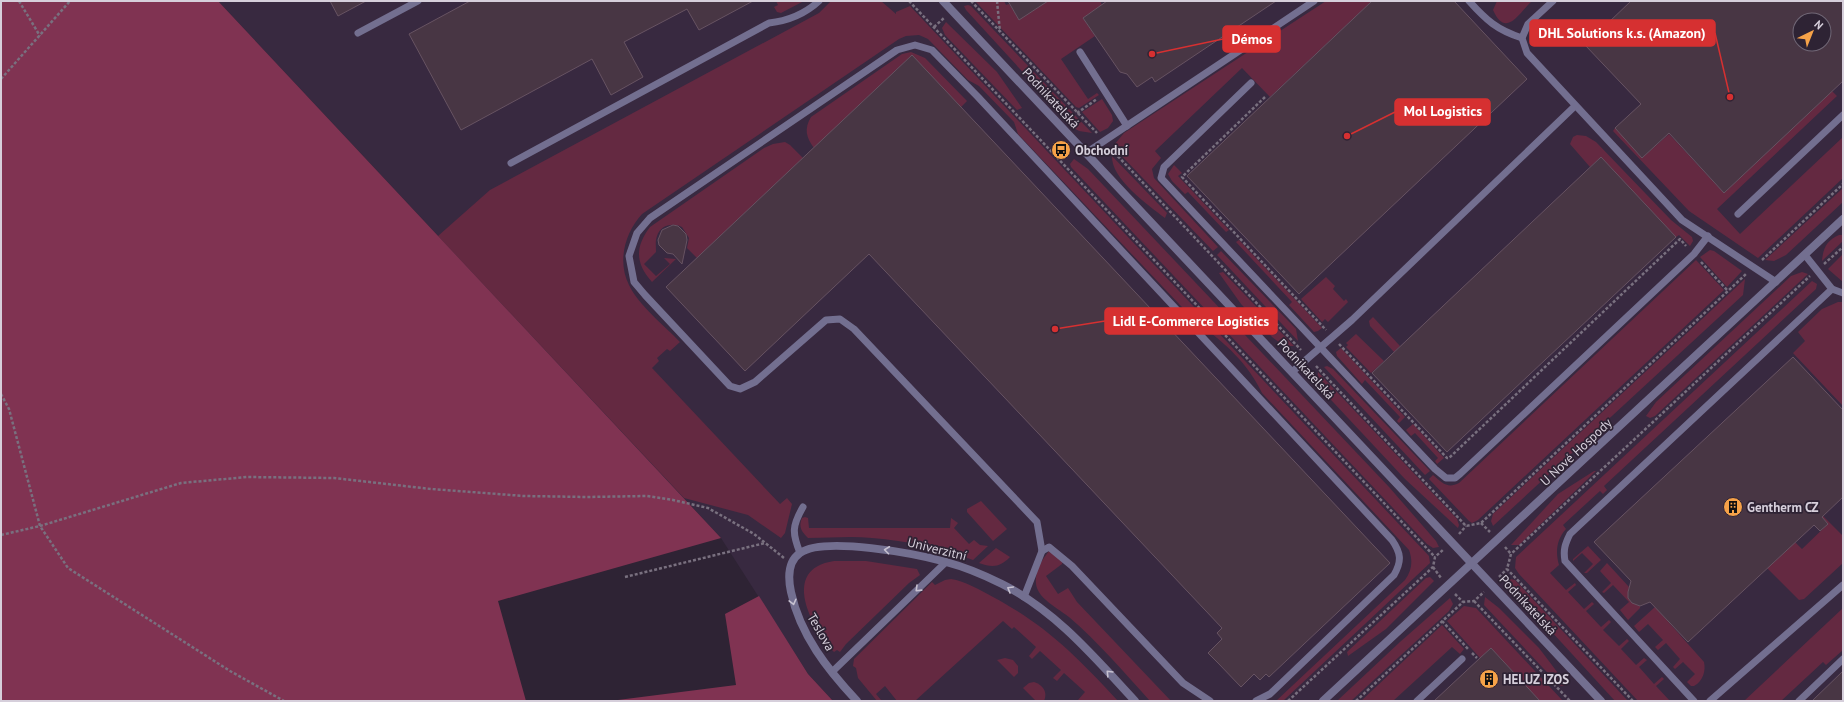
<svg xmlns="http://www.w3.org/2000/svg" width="1844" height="702" font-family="'PT Sans',sans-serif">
<rect width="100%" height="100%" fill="#2e2334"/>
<path fill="#382940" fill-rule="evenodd" d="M218,1H1843V701H833L808,674L721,538ZM1800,20H1824V44H1800Z"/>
<g fill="#642941">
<polygon points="776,1 804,1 781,13 777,12 774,7 778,5"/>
<path d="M831,1H881L896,14V12L910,6L1429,556L1430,563L1283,701H1276L1405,580C1412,570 1413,561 1409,550L1262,393C1249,365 1224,341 1198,324L1018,134L1014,122L979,86L968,80L928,39L919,35L906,36L899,39L642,214C625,233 617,261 629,285C638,305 665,326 680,342L670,351L667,349L657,358L659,361L652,368L780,504L787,498L792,504L785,533L781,538L748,515L684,498L438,236L490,190L819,13Z"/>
<polygon points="975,1 1004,1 1006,5 1009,4 1019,19 1048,1 1100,1 1102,5 1083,18 1095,36 1061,59 1088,99 1097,93 1099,95 1079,108 1076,107"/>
<polygon points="1326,1 1372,1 1270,97 1242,68 1155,151 1161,158 1152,169 1154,178 1218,247 1213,251 1113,147 1114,145 1124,133"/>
<path d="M1497,1H1532C1519,13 1506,39 1493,10Z"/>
<polygon points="968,5 971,6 1092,133 1079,131 1074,128 966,10 964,6"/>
<polygon points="946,22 997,72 1022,108 1017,110 945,35 942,28"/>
<path d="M911,52L925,58L967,101L961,107L912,55L814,148C806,137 804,129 811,117L902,54Z"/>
<polygon points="1832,91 1837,96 1717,209 1740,234 1843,137 1843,178 1758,258 1689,211 1613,131 1615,128 1642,158 1669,134 1724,193"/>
<polygon points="1102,99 1112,115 1113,121 1108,128 1100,132 1082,112"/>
<polygon points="1577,135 1586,136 1596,142 1671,220 1692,237 1693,241 1690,246 1679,235 1676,237 1601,157 1590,167 1570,144 1573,137"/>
<path d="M785,142L790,145L803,158L697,258L687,248L689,238L682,227C673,222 660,225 657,236C655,241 656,247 656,252L644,264L656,276L670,264L664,258L676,259L652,282C635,263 635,247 650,227L764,148L773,144Z"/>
<path d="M1112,156L1167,213L1165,218C1148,205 1111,179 1112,156Z"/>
<polygon points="1074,159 1088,169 1389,487 1436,541 1439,547 1433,548 1427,544 1071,167 1070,164"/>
<polygon points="1174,165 1182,173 1178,176 1229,230 1226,232 1188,192 1185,194 1172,181 1168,174"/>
<polygon points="1843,188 1843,202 1786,255 1774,261 1765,260"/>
<path d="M1839,235H1843V241L1822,261C1823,248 1827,240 1839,235Z"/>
<polygon points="1239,240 1322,328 1318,331 1314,332 1289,305 1292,302 1236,242"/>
<polygon points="1710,250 1714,251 1742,271 1727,287 1700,257"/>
<polygon points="1221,251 1296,329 1298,341 1217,255"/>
<polygon points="1843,254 1843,282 1828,269"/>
<path d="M1696,260L1724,290L1478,520L1472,523L1469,521L1429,479L1433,475C1442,483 1448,489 1459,483Z"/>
<polygon points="1223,272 1294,346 1284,346 1272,337 1241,304 1219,273"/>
<polygon points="1802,272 1808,274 1655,416 1650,418 1646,416 1656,402 1791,276"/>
<polygon points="1326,277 1335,286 1333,289 1344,301 1346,299 1348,302 1328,322 1325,319 1322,322 1301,299"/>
<polygon points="1745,279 1743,295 1493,526 1491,521 1493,514"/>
<path d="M1812,281L1817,284L1816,289L1604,486L1607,490L1603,494L1600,491L1563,525L1566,529C1557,539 1555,551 1559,565L1550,573L1566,590L1575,583L1576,585L1568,592L1584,609L1592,602L1594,604L1586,611L1601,627L1609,620L1611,622L1603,630L1619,646L1627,639L1629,641L1621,649L1636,665L1644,658L1647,660L1639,667L1654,684L1662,677L1664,679L1656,686L1670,701H1638L1519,574L1515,568L1516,557Z"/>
<polygon points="1838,302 1843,302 1843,406 1793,353 1805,341 1798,332 1822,309"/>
<polygon points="1373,317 1400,346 1394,352 1370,326 1369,321"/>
<polygon points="1356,334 1384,361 1371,373 1346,347 1348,345 1346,343"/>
<polygon points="1341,348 1405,417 1399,423 1397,421 1400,417 1365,380 1362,384 1337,356 1336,352"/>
<polygon points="1327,366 1333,369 1430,471 1425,475 1324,367"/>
<polygon points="1318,372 1457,519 1459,525 1458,528 1405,479 1319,387 1317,382"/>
<polygon points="1413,424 1444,458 1437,464 1435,461 1438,458 1415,433 1411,436 1406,430"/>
<polygon points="1594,471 1596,471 1519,545 1511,545 1558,494"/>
<polygon points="981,501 1007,529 993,541 967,512 967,509"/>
<polygon points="1823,516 1843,536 1843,563 1804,599 1799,600 1767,568 1795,542 1802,549 1828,524 1822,517"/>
<path d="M805,517L808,518L809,528H950L951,518L958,523L954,528L969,544L974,540L980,545L988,546L973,560C941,548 907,541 872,538C851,536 829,538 808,538C802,532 798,527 802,518Z"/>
<polygon points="1588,546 1601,560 1587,573 1584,573 1593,564 1582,553 1573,561 1573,559"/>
<path d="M996,548L1010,557C1000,567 993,568 979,563Z"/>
<path d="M1049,551L1063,560L1062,564L1046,576L1058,594L1068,588L1077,602L1171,701H1150C1124,672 1098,642 1069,617C1059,609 1041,600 1037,588C1033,574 1041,561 1049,551Z"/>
<path d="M834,561H866L917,569L920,575L909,583L846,644L840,652L837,650L834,652C811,627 780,569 834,561Z"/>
<polygon points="1607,563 1629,587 1628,592 1630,601 1640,606 1640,608 1628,620 1620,610 1629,602 1613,585 1604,593 1602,592 1611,583 1600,571"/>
<polygon points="1430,577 1434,581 1386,629 1348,656 1347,652 1426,578"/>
<polygon points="1506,578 1515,580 1628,701 1615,701 1508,584"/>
<path d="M951,579C965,581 980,590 993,597C1047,626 1077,657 1118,701H1079L1078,700L1085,692L1064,673L1057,681L1053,678L1061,670L1040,651L1032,659L1029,656L1036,647L1014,627L1012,629L1003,621L915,701H897L885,686L876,694L881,700L877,701L858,678L856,668L853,666L854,659L932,582L935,585L945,580Z"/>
<polygon points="1485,597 1499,608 1539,648 1567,685 1562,686 1559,685 1484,605"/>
<polygon points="1450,598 1453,604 1449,611 1351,701 1337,701 1400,642"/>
<polygon points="1464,606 1476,608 1563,701 1540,701 1491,648 1480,658 1447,621"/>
<path d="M1655,607L1704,662C1706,671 1703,681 1694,686H1691L1687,682L1695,674L1683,662L1675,669L1673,667L1680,659L1666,643L1658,650L1655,647L1663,640L1648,624L1639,632L1634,626Z"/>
<polygon points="1843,608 1843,650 1826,665 1823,662 1781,701 1744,701"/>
<polygon points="1442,625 1464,649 1460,654 1452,647 1393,701 1361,701"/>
<polygon points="1005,658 1013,660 1018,666 1018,673 1014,677 997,660"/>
<path d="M1034,682C1043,685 1048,692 1044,701H1036L1023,688L1029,683Z"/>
</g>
<g fill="#803352">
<polygon points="1,1 218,1 721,538 498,601 526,701 1,701"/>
<polygon points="759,596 808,674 833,701 610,701 736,685 725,614"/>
</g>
<g fill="#483644" stroke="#675362" fill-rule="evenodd">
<polygon points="330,1 366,1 338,16"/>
<polygon points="470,1 753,1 699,30 687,9 624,42 643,77 611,95 592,59 461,130 409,34"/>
<polygon points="1008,1 1048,1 1019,20"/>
<polygon points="1107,1 1276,1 1155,82 1152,77 1137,87 1127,74 1120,72 1083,18"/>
<polygon points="1372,1 1454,1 1527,79 1299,294 1187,176"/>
<path d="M1631,1H1843V81L1724,193L1669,133L1642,158L1615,128L1641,104L1585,45ZM1800,20H1824V44H1800Z"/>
<polygon points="912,55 1390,563 1269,677 1266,674 1260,680 1254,674 1241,687 1218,663 1208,653 1222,639 1217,633 1222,628 869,254 745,371 666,287"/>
<polygon points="1601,157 1676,237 1447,452 1372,373"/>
<polygon points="673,225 678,226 686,234 687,240 682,264 673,254 667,253 659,245 658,240 662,230"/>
<polygon points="1793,357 1843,410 1843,497 1822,517 1828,524 1820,531 1814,525 1688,642 1650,602 1640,606 1632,603 1628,598 1628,592 1631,581 1594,542"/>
<polygon points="1491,648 1540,701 1434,701 1480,658"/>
<polygon points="1843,671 1843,701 1812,701"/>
</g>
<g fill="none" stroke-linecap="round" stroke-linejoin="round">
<g stroke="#79707f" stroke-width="2.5" stroke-dasharray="3 2" stroke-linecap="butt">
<polyline points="19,1 40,36"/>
<polyline points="909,1 1435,557"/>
<polyline points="971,1 1097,133"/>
<polyline points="997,1 1000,32"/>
<polyline points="934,27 944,18"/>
<polyline points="1,79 70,1"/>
<polyline points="1265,97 1182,177 1326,330"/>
<polyline points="1077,113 1097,99"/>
<polyline points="1111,149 1301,350"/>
<polyline points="1762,260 1843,184"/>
<polyline points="1701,262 1728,291"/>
<polyline points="1824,264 1843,247"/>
<polyline points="1339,344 1447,458 1449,458 1680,239 1686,246"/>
<polyline points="1316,366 1466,526 1481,523 1746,274"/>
<polyline points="1,394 9,409 40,526 68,568 230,671 284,701"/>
<polyline points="1481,523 1490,532"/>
<polyline points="1459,534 1466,526"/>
<polyline points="1,535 40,526 181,483 247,477 334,478 431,489 524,496 587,497 647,496 673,500 708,508 754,534 784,558"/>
<polyline points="1505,547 1511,554"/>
<polyline points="1433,567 1441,578"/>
<polyline points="625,577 765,543"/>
<polyline points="1499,577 1507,569"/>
<polyline points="1455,594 1463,602"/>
<polyline points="1474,601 1570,701"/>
<polyline points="1442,621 1469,650"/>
<polyline points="1472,653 1477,658"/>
<polyline points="1288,701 1433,567 1435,557 1444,549"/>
<polyline points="1356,701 1463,602 1474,601 1484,592"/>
<polyline points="1633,701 1507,569 1511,554 1810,276"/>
</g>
<g stroke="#736f90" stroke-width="7">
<path d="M1469,1C1486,20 1497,30 1522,38"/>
<polyline points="1553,1 1528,24 1522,38 1527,53 1682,220 1776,282"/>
<polyline points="358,33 418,1"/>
<polyline points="1080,52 1127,126"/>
<polyline points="1251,83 1164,167 1161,178 1435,469 1446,478 1455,478 1460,474 1694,254 1708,236"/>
<polyline points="1086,153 1314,1"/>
<path d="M511,163L769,23C787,21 805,14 819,1"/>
<polyline points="1738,214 1843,115"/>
<polyline points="1805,255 1832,289"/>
<polyline points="1292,372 1352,320 1575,106"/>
<polyline points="1042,551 1049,547 1072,566 1183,683 1210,701"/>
<path d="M800,553C792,533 792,526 803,507"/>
<path d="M1024,597L1042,551L1037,522L854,329L840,319L826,320L755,382L740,389L730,386L645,295L634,282L629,256L637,233L650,218L897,50L915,45L932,50L978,97L1392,540C1401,553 1402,561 1394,575L1270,694L1256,701"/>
<polyline points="832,672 946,562"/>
<polyline points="1417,701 1462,659"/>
<path d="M1694,701L1565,561C1563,550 1565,544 1570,534L1832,289L1843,293"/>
<polyline points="1710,701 1843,585"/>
<polyline points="1799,701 1843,659"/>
</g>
<g stroke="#736f90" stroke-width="8">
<polyline points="943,1 1601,701"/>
<path d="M857,701C828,670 800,635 791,592C788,578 787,562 800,553C824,536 917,554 946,562C965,567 984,575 1002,584C1056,611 1095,658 1135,701"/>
<polyline points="1323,701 1843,219"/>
</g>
</g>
<defs><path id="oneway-chevron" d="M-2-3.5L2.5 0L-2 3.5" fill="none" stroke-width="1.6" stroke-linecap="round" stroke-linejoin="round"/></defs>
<g stroke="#c7c1d0">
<use href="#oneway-chevron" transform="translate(887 550) rotate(-173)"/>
<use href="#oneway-chevron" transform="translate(918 589) rotate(136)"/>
<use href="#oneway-chevron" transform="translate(1010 589) rotate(-150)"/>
<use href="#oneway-chevron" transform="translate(793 602) rotate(76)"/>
<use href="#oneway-chevron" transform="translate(1109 673) rotate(-134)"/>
</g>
<defs>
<symbol id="bus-disc" viewBox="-11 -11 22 22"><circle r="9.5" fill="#f6a248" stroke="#2e2334"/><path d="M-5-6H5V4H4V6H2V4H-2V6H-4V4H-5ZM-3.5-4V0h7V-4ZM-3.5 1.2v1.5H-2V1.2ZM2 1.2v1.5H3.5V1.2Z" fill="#111"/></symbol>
<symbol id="building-disc" viewBox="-11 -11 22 22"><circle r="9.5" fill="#f6a248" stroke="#2e2334"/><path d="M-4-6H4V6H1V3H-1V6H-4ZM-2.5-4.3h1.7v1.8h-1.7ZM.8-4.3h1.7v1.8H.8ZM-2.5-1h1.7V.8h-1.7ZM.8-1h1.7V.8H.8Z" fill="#111"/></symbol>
</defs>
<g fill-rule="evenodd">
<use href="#bus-disc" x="1050" y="139" width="22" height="22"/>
<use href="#building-disc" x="1722" y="496" width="22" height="22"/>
<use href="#building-disc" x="1478" y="668" width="22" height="22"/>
</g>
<g text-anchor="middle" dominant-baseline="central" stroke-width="3.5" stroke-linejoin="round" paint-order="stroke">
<g font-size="13" fill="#d6cfdb" stroke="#2e2334">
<text transform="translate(1051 98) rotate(47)">Podnikatelská</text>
<text transform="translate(1306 369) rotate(47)">Podnikatelská</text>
<text transform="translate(1576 452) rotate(-43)">U Nové Hospody</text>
<text transform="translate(937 549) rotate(14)">Univerzitní</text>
<text transform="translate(1528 605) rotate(47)">Podnikatelská</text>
<text transform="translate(821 632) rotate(60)">Teslova</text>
</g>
<g font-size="13" font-weight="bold" fill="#d6cfdb" stroke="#2e2334" text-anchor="start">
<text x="1075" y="150">Obchodní</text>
<text x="1747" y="507">Gentherm CZ</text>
<text x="1503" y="679">HELUZ IZOS</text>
</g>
</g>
<path fill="none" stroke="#d63031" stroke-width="1.5" d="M1730 97L1715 33M1152 54L1223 39M1347 136L1395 112M1055 329L1105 321"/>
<g fill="#d63031" stroke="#2e2334" stroke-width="1.5">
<circle cx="1730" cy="97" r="4"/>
<circle cx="1152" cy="54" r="4"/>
<circle cx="1347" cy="136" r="4"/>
<circle cx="1055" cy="329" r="4"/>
</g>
<g fill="#d63031" stroke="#d63031" stroke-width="1.5">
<rect x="1530" y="20" width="185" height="26" rx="4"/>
<rect x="1223" y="26" width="57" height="26" rx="4"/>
<rect x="1395" y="99" width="95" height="26" rx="4"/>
<rect x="1105" y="308" width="172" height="26" rx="4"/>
</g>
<g font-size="14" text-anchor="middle" font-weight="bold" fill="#fff">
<text x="1622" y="38">DHL Solutions k.s. (Amazon)</text>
<text x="1252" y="44">Démos</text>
<text x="1443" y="116">Mol Logistics</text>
<text x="1191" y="326">Lidl E-Commerce Logistics</text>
</g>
<rect width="1844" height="702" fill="none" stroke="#d6cfdb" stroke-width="4"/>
<g transform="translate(1812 32) rotate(43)"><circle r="19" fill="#2e2334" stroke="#716877"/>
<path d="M0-3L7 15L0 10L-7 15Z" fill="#f6a248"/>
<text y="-6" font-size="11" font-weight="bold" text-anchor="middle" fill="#d6cfdb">N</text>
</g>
</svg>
